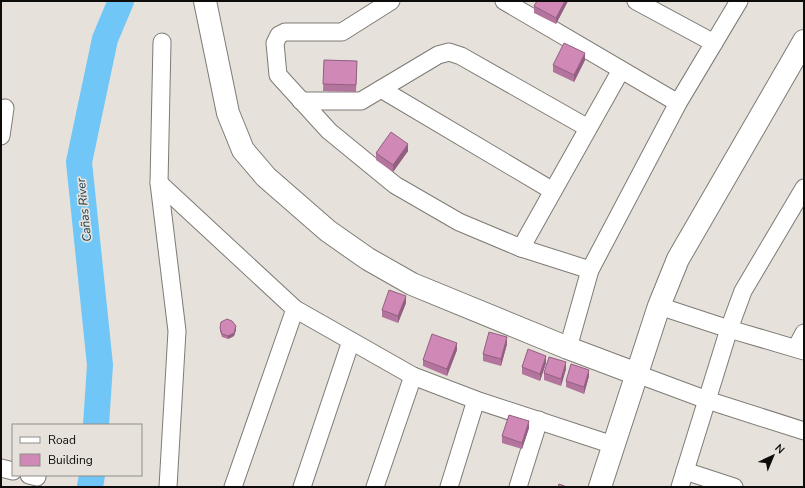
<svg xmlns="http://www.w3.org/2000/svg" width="805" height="488" font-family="'Nunito Sans',sans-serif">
<rect width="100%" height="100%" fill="#e6e2db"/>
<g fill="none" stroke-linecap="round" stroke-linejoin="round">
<g stroke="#70c6f6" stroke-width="26">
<polyline points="96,425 100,365 79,162 105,39 121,1"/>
<polyline points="90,487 92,475"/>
</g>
<defs>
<g id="street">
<polyline points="391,1 342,32 285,32 279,35 275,43 278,75 329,131 395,185 459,222 521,248 590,270"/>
<polyline points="504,1 678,103"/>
<polyline points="636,1 714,43"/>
<polyline points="162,42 159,183 177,331 168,487"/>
<polyline points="381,89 553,191"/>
<polyline points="301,101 361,101 438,55 449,52 461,56 588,128"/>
<polyline points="1,136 5,108"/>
<polyline points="159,183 295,309 413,376 476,400 613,445"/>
<polyline points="521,248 621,70"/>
<polyline points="659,306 729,329 804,351"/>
<polyline points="568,348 590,270 678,103 739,1"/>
<polyline points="796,348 804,333"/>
<polyline points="637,374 707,400 804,431"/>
<polyline points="1,468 13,471"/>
<polyline points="685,471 734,487"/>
<polyline points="29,475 37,477"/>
<polyline points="233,487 295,309"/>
<polyline points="302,487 351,341"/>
<polyline points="375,487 413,376"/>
<polyline points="449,487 476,400"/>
<polyline points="518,487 539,420"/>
<polyline points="680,487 729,329 743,291 804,188"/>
</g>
<g id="secondary">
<polyline points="205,1 228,113 243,150 266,177 328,231 368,259 412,284 568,348 637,374"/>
<polyline points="600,487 659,306 678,259 804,41"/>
</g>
</defs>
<use href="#street" stroke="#7e7b75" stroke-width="19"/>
<use href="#secondary" stroke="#7e7b75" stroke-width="24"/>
<use href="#street" stroke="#fff" stroke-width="17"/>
<use href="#secondary" stroke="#fff" stroke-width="22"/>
</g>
<g fill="#b3759d">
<polygon points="537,1 568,1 556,24 534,13 534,6"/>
<polygon points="324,60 357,61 356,92 323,91"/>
<polygon points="585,60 574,82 553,72 553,65"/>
<polygon points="408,151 393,172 376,160 376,153"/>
<polygon points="406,303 398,323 382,317 382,310"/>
<polygon points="220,328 236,330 234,336 228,339 222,337 220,331"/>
<polygon points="507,344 501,366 483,361 483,354"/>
<polygon points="457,350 447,376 423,366 423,360"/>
<polygon points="546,363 540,381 522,374 522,367"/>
<polygon points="566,369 561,386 544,380 544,373"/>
<polygon points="589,376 584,394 566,387 566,381"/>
<polygon points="529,428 522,449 502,443 502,436"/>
</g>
<g fill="#925f80">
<polygon points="565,1 568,1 556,24 556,18"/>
<polygon points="585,53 585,60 574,82 574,75"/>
<polygon points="408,144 408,151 393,172 393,165"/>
<polygon points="406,296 406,303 398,323 398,316"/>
<polygon points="236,326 236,330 234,336 228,339 228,336"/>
<polygon points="507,337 507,344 501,366 501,359"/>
<polygon points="457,343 457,350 447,376 447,369"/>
<polygon points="546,356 546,363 540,381 540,374"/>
<polygon points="566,362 566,369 561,386 561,379"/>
<polygon points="589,370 589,376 584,394 584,387"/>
<polygon points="529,421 529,428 522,449 522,443"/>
</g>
<g fill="#d088b7" stroke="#925f80">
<polygon points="537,1 565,1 556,18 534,6"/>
<polygon points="564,43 585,53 574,75 553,65"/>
<polygon points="324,60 357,61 356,85 323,84"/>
<polygon points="391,132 408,144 393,165 376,153"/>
<polygon points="389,290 406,296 398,316 382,310"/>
<polygon points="227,319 232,321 236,326 234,333 228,336 222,334 220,328 221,322"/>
<polygon points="489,332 507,337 501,359 483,354"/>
<polygon points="432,334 457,343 447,369 423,360"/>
<polygon points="528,349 546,356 540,374 522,367"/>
<polygon points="549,357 566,362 561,379 544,373"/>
<polygon points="571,364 589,370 584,387 566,381"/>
<polygon points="509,415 529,421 522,443 502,436"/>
<polygon points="559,484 567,487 558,487"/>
</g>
<g text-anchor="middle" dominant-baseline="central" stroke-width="3.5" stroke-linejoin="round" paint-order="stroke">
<g font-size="12" font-style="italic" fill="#0a3245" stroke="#e6e2db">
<text transform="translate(84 210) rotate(-96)">Cañas River</text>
</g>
</g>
<rect width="805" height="488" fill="none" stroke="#0d0c0a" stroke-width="4"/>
<rect x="12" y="424" width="130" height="52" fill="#e6e2db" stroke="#8f8c87"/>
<rect x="20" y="437" width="20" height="6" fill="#ffffff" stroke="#8f8c87"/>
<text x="48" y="444" font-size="12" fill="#0d0c0a">Road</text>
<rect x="20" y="454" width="20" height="12" fill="#d088b7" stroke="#8f8c87"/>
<text x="48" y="464" font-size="12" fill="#0d0c0a">Building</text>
<g transform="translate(773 456) rotate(44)" stroke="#e6e2db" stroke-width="3" paint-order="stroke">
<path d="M0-3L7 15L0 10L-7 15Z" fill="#0d0c0a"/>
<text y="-6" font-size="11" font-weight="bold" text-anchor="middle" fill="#0d0c0a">N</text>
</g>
</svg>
